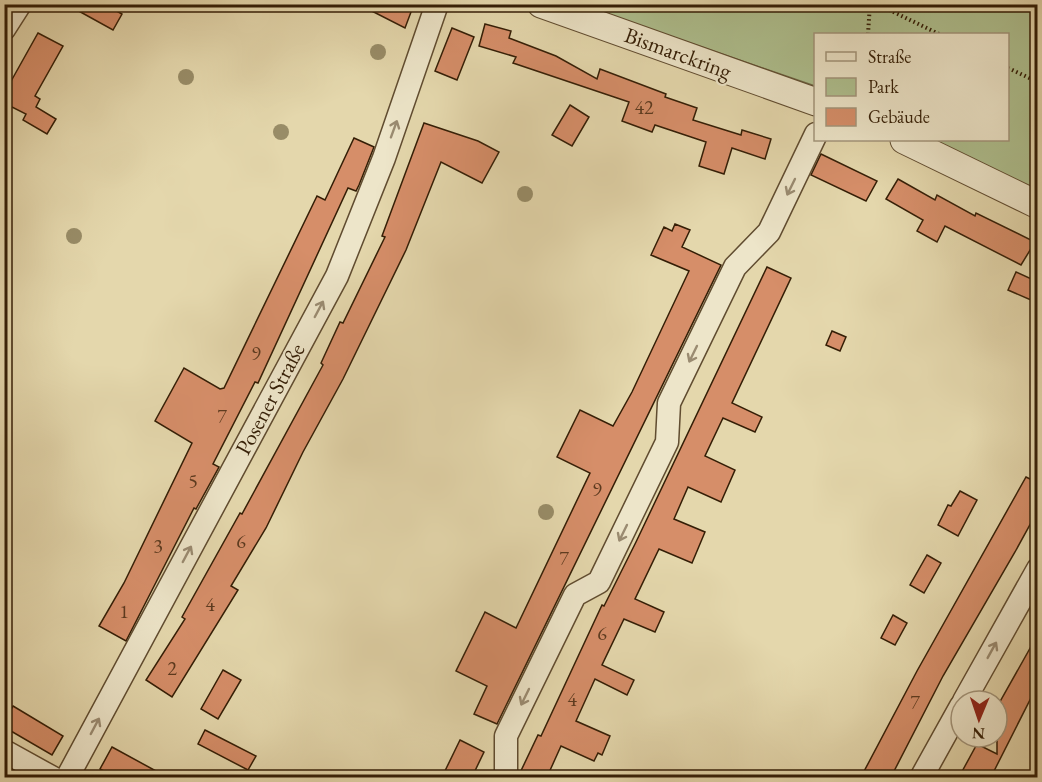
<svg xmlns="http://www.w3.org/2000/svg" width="1042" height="782" font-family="'EB Garamond',serif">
<rect width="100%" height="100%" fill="#e4d7ac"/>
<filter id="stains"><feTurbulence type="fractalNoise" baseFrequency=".00333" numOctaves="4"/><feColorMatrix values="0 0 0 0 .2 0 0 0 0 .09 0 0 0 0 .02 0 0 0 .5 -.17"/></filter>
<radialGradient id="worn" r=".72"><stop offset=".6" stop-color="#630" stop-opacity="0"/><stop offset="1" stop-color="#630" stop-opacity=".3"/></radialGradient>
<polygon fill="#aebf8e" stroke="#716e4a" stroke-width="1.5" points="580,5 1037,5 1037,194 926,140 1008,140 1008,34 816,34 815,86"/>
<g fill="#d68e69" stroke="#341e06" stroke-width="1.5">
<polygon points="66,4 104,4 122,14 113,30"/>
<polygon points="358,4 414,4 405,28"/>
<polygon points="485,24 511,31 509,38 556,56 597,79 600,69 666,94 665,97 697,108 693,120 741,135 742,130 771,139 765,159 732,148 724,174 699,166 706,142 655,125 652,132 622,121 629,102 513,63 516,57 479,46"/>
<polygon points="452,28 474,37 457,80 435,71"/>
<polygon points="38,33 63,46 35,96 40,99 36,107 56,119 47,134 23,120 26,114 4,103 4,79 10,83"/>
<polygon points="570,105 589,117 572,146 552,135"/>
<polygon points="424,123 478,141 499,152 482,183 441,162 406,250 343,379 303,452 266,528 231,586 238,590 172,697 146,680 185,619 182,617 240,513 242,514 323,365 321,363 340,322 343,323 385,237 382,236"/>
<polygon points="354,138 374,147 359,185 356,191 348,188 258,383 255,382 213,464 219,467 196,509 194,508 126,641 99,626 124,583 192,443 155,421 184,368 220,389 224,388 317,196 325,200"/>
<polygon points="821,154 877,181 866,201 811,175"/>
<polygon points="898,179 935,200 937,195 975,216 976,213 1035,242 1021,265 945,226 937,242 917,231 923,220 886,199"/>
<polygon points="675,224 690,230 682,247 721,265 497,724 474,714 487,686 456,671 485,612 516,628 590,473 557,457 580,410 613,426 632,392 689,271 651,255 664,227 672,231"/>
<polygon points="767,267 791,278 732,403 762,417 755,432 723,418 705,456 735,470 721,502 688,487 674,519 705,532 692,563 659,549 635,599 664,612 655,632 624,619 602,665 634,680 627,695 595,679 576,721 610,736 602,755 598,753 594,761 561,746 547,777 518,777 538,735 541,736 602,605 604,606 636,542"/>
<polygon points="1016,272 1038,282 1038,303 1008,290"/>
<polygon points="832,331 846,337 840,351 826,345"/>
<polygon points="1026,477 1038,483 1038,510 1015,552 943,676 891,777 861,777 917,671"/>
<polygon points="960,491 977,500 958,536 938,525 948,505 951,506"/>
<polygon points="927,555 941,563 924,593 910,585"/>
<polygon points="893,615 907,623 895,645 881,638"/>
<polygon points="1038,634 1038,684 991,777 959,777 977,744 997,754 997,707"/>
<polygon points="223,670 241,680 218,719 201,709"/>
<polygon points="13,706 63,736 52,755 4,727 4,721"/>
<polygon points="205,730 256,756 248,770 198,744"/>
<polygon points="460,740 484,752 472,777 442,777"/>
<polygon points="112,747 167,777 115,777 100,769"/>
</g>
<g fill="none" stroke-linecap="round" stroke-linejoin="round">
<defs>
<g id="minor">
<polyline points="4,29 20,4"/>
<polyline points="964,701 1038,569"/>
<polyline points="4,751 53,778"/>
<polyline points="67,778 337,276 384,158 437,4"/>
<polyline points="503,778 506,772 506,736 575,595 599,582 667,442 669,403 735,267 769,232 816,134"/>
<polyline points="921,778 961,706"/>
</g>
<g id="tertiary">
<polyline points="541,4 816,102"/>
<polyline points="904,140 1038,205"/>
</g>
</defs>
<use href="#minor" stroke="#604c30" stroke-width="25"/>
<use href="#tertiary" stroke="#604c30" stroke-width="29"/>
<g stroke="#341e06" stroke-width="4" stroke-dasharray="1.5 3" stroke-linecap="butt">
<polyline points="877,4 939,34"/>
<polyline points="868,34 870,4"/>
<polyline points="1008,68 1038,82"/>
</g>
<use href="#minor" stroke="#ede5c9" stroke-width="22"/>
<use href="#tertiary" stroke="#ede5c9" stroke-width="27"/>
</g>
<g fill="#988c67">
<circle cx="378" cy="52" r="8"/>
<circle cx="186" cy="77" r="8"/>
<circle cx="281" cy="132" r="8"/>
<circle cx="525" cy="194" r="8"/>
<circle cx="74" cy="236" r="8"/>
<circle cx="546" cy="512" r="8"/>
</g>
<defs><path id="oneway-shaft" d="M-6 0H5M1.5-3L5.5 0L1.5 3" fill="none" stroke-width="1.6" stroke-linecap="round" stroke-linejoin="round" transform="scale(1.5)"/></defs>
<g stroke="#9a8b71">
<use href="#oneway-shaft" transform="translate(394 129) rotate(-70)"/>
<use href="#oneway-shaft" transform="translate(791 187) rotate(116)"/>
<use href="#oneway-shaft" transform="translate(319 309) rotate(-62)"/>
<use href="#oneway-shaft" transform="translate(693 354) rotate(116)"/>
<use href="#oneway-shaft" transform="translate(623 533) rotate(116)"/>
<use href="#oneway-shaft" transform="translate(187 554) rotate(-62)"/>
<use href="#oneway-shaft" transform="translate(992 650) rotate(-61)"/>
<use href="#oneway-shaft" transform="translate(525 697) rotate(116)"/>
<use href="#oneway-shaft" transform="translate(95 726) rotate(-62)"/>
</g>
<g text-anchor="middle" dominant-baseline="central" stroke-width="4.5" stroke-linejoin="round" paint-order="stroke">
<g font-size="20" fill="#5c3a1f">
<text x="644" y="107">42</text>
<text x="256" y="353">9</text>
<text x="222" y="416">7</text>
<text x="193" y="481">5</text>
<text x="597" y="489">9</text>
<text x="241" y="541">6</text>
<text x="158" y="546">3</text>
<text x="564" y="558">7</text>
<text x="210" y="604">4</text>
<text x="124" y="611">1</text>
<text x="602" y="633">6</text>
<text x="172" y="668">2</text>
<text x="572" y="699">4</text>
<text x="915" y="702">7</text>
</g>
<g font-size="22" fill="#341e06" stroke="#ede5c9">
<text transform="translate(678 53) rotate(20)">Bismarckring</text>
<text transform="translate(270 399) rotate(-62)">Posener Straße</text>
</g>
</g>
<rect width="1042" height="782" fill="none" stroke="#e4d7ac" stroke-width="24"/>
<rect x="6" y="6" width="1030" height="770" fill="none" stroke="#341e06" stroke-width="3"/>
<rect x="12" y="12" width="1018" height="758" fill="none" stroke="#341e06" stroke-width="1.5"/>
<rect x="814" y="33" width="195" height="108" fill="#ede5c9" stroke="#a3957b" stroke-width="1.5"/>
<rect x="826" y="52" width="30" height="9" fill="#ede5c9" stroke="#a3957b" stroke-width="1.5"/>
<text x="868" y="63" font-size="18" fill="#341e06">Straße</text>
<rect x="826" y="78" width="30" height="18" fill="#aebf8e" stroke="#a3957b" stroke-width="1.5"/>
<text x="868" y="93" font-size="18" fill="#341e06">Park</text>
<rect x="826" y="108" width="30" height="18" fill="#d68e69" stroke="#a3957b" stroke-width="1.5"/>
<text x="868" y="123" font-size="18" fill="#341e06">Gebäude</text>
<g transform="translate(979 719) rotate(182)"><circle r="28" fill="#ede5c9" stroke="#a3957b" stroke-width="1.5"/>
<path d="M0-4.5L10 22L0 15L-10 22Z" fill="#8f2418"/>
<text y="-9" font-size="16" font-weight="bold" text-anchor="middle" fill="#341e06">N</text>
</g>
<rect width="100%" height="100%" filter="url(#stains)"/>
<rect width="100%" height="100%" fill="url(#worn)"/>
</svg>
